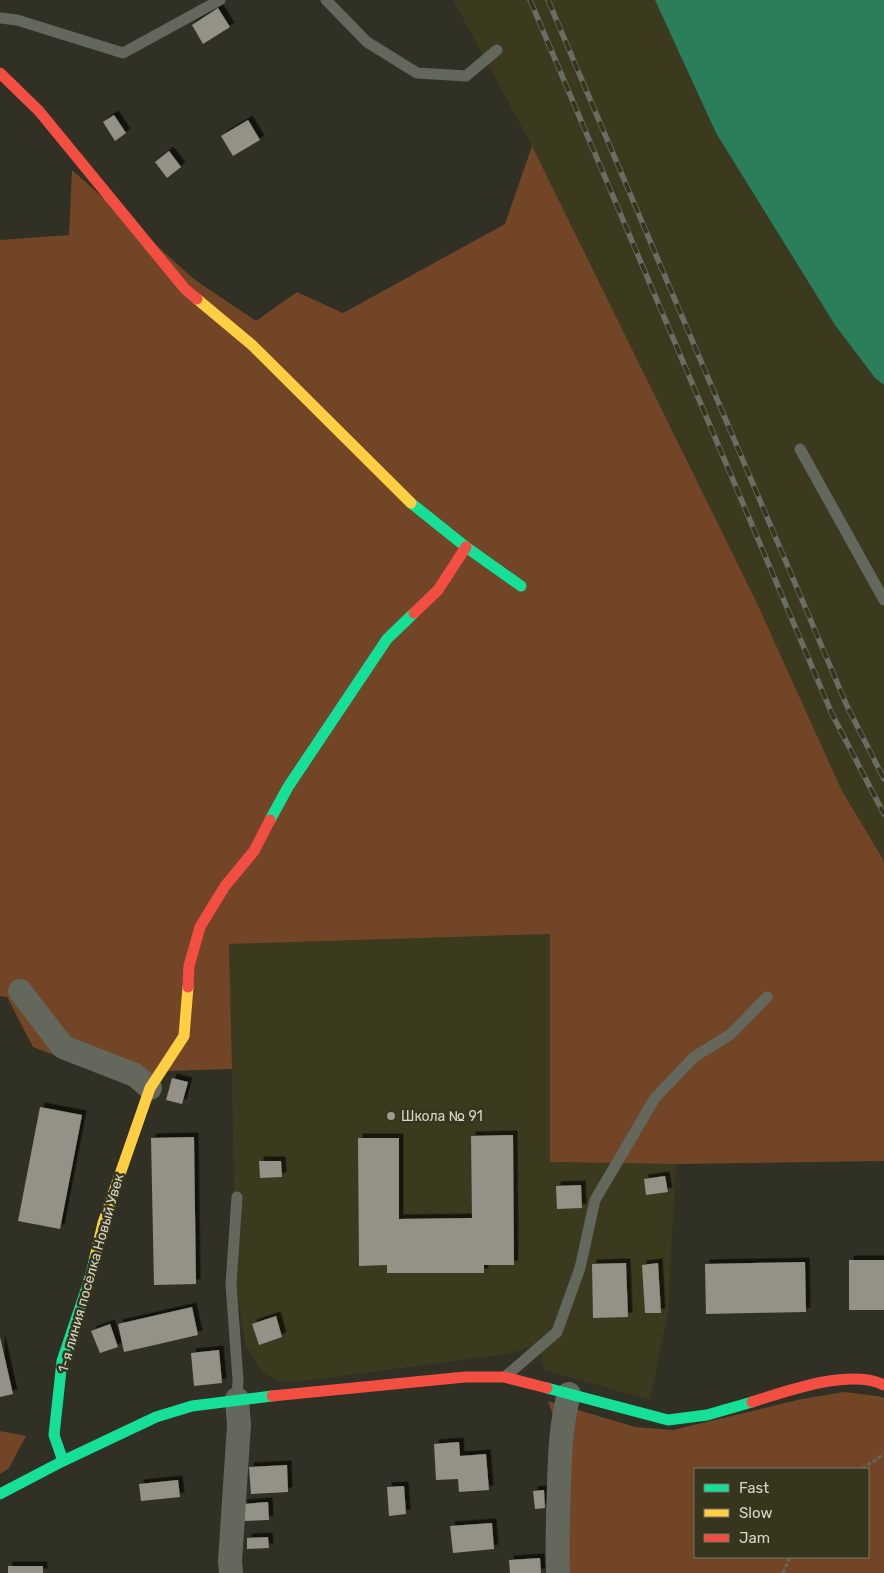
<svg xmlns="http://www.w3.org/2000/svg" width="884" height="1573" font-family="Rubik,sans-serif">
<defs>
<filter id="shadow"><feDropShadow dx="4.5" dy="-4.5" stdDeviation="0" flood-color="#0009"/></filter>
</defs>
<rect width="100%" height="100%" fill="#303024"/>
<g fill="#3b3a1e">
<polygon points="453,0 655,0 716,133 835,325 875,378 884,385 884,861 842,791 756,601 532,146"/>
<polygon points="550,934 550,1162 676,1164 668,1312 650,1400 544,1370 539,1344 508,1354 296,1382 278,1381 263,1373 245,1344 236,1286 229,944"/>
</g>
<g fill="#734527" fill-rule="evenodd">
<polygon points="532,146 756,601 842,791 884,861 884,1161 676,1164 550,1162 550,934 229,944 232,1069 168,1071 137,1087 33,1047 7,997 0,996 0,240 69,235 72,170 195,280 256,321 297,292 343,313 505,224"/>
<path d="M844,1392L878,1396L884,1398V1573H551L553,1415L548,1401L635,1427L673,1430L802,1399ZM695,1469H868V1557H695Z"/>
<polygon points="0,1431 26,1436 9,1468 0,1474"/>
</g>
<polygon fill="#2b7e5a" points="655,0 884,0 884,385 875,378 835,325 716,133"/>
<g fill="#949186" filter="url(#shadow)">
<polygon points="218,8 230,27 203,44 192,25"/>
<polygon points="114,115 126,133 115,141 103,122"/>
<polygon points="248,120 260,140 233,156 221,136"/>
<polygon points="169,151 181,167 167,178 155,162"/>
<polygon points="172,1078 188,1082 182,1104 166,1100"/>
<polygon points="40,1107 82,1115 60,1229 18,1221"/>
<polygon points="513,1135 514,1265 484,1265 484,1273 387,1273 387,1265 359,1266 358,1138 399,1138 399,1219 472,1218 471,1136"/>
<polygon points="194,1137 196,1284 154,1285 151,1138"/>
<polygon points="259,1161 281,1161 282,1177 260,1178"/>
<polygon points="665,1176 668,1192 646,1195 644,1179"/>
<polygon points="581,1185 582,1208 557,1209 556,1186"/>
<rect x="849" y="1260" width="35" height="50"/>
<polygon points="805,1262 806,1312 706,1314 705,1264"/>
<polygon points="626,1263 628,1317 593,1318 592,1264"/>
<polygon points="658,1263 661,1313 645,1313 642,1265"/>
<polygon points="192,1307 198,1335 124,1352 118,1324"/>
<polygon points="276,1316 282,1337 259,1345 252,1324"/>
<polygon points="110,1324 118,1347 100,1353 91,1331"/>
<polygon points="0,1337 13,1394 0,1397"/>
<polygon points="219,1350 222,1383 194,1386 191,1353"/>
<polygon points="459,1442 460,1456 486,1454 489,1490 459,1492 458,1479 436,1480 434,1444"/>
<polygon points="287,1465 288,1492 251,1494 249,1467"/>
<polygon points="178,1480 180,1497 141,1501 139,1484"/>
<polygon points="404,1486 406,1514 389,1516 387,1487"/>
<polygon points="544,1490 545,1508 535,1509 533,1491"/>
<polygon points="268,1502 269,1520 244,1521 243,1504"/>
<polygon points="492,1523 494,1549 453,1553 450,1526"/>
<polygon points="268,1537 269,1548 247,1549 247,1538"/>
<polygon points="540,1558 541,1573 510,1573 509,1560"/>
<rect x="8" y="1566" width="35" height="7"/>
</g>
<g fill="none" stroke-linecap="round" stroke-linejoin="round">
<g stroke="#64675d" stroke-width="3" stroke-dasharray="4 2.5" stroke-linecap="butt">
<polyline points="862,1469 884,1454"/>
<polyline points="783,1573 790,1557"/>
</g>
<g stroke="#63675c" stroke-width="11">
<polyline points="326,0 367,42 417,73 466,76 497,50"/>
<polyline points="0,18 17,20 123,53 220,0"/>
<polyline points="800,449 884,600"/>
<polyline points="237,1197 231,1284 238,1380 237,1399"/>
<polyline points="507,1375 557,1332 580,1268 595,1200 655,1098 694,1057 731,1034 767,997"/>
</g>
<g stroke="#63675c" stroke-width="24">
<polyline points="20,991 63,1047 135,1075 150,1088"/>
<polyline points="231,1573 230,1561 239,1425 237,1399"/>
<path d="M558,1573C557,1543 558,1513 559,1483C560,1453 561,1423 569,1394"/>
</g>
<g stroke="#16e098" stroke-width="11">
<polyline points="411,503 466,547 521,586"/>
<polyline points="270,820 288,787 387,639 414,613"/>
<polyline points="547,1388 668,1420 707,1415 752,1402"/>
<polyline points="63,1461 54,1435 62,1361 90,1278 95,1257"/>
<polyline points="0,1494 63,1461 156,1417 192,1406 272,1396"/>
</g>
<g stroke="#ffcf43" stroke-width="11">
<polyline points="197,299 252,345 411,503"/>
<polyline points="95,1257 103,1223 150,1088 184,1036 188,987"/>
</g>
<g stroke="#f24e42" stroke-width="11">
<polyline points="0,73 39,111 185,289 197,299"/>
<polyline points="414,613 438,590 466,547"/>
<polyline points="188,987 189,966 200,927 225,886 254,851 270,820"/>
<polyline points="272,1396 465,1377 504,1377 547,1388"/>
<path d="M752,1402C787,1391 850,1368 884,1385"/>
</g>
<defs>
<g id="rail">
<polyline points="530,0 832,714 884,814"/>
<polyline points="548,0 847,706 884,779"/>
</g>
</defs>
<use href="#rail" stroke="#6b6d65" stroke-width="5.5"/>
<use href="#rail" stroke="#36351e" stroke-width="4" stroke-dasharray="11" stroke-linecap="butt"/>
</g>
<circle fill="#9c9c8f" stroke="#36351e" stroke-width="2" cx="391" cy="1116" r="5"/>
<g text-anchor="middle" dominant-baseline="central" stroke-width="5" stroke-linejoin="round" paint-order="stroke">
<g font-size="14" fill="#d6d6c8" stroke="#36351e" text-anchor="start">
<text x="401" y="1116">Школа № 91</text>
</g>
<g font-size="14" fill="#d6d6c8" stroke="#36351e">
<text transform="translate(91 1273) rotate(-74)">1-я линия посёлка Новый Увек</text>
</g>
</g>
<rect x="694" y="1468" width="175" height="90" fill="#36351e" stroke="#767562"/>
<rect x="704" y="1484" width="25" height="8" fill="#16e098" stroke="#767562"/>
<text x="739" y="1493" font-size="15" fill="#d6d6c8">Fast</text>
<rect x="704" y="1509" width="25" height="8" fill="#ffcf43" stroke="#767562"/>
<text x="739" y="1518" font-size="15" fill="#d6d6c8">Slow</text>
<rect x="704" y="1534" width="25" height="8" fill="#f24e42" stroke="#767562"/>
<text x="739" y="1543" font-size="15" fill="#d6d6c8">Jam</text>
</svg>
